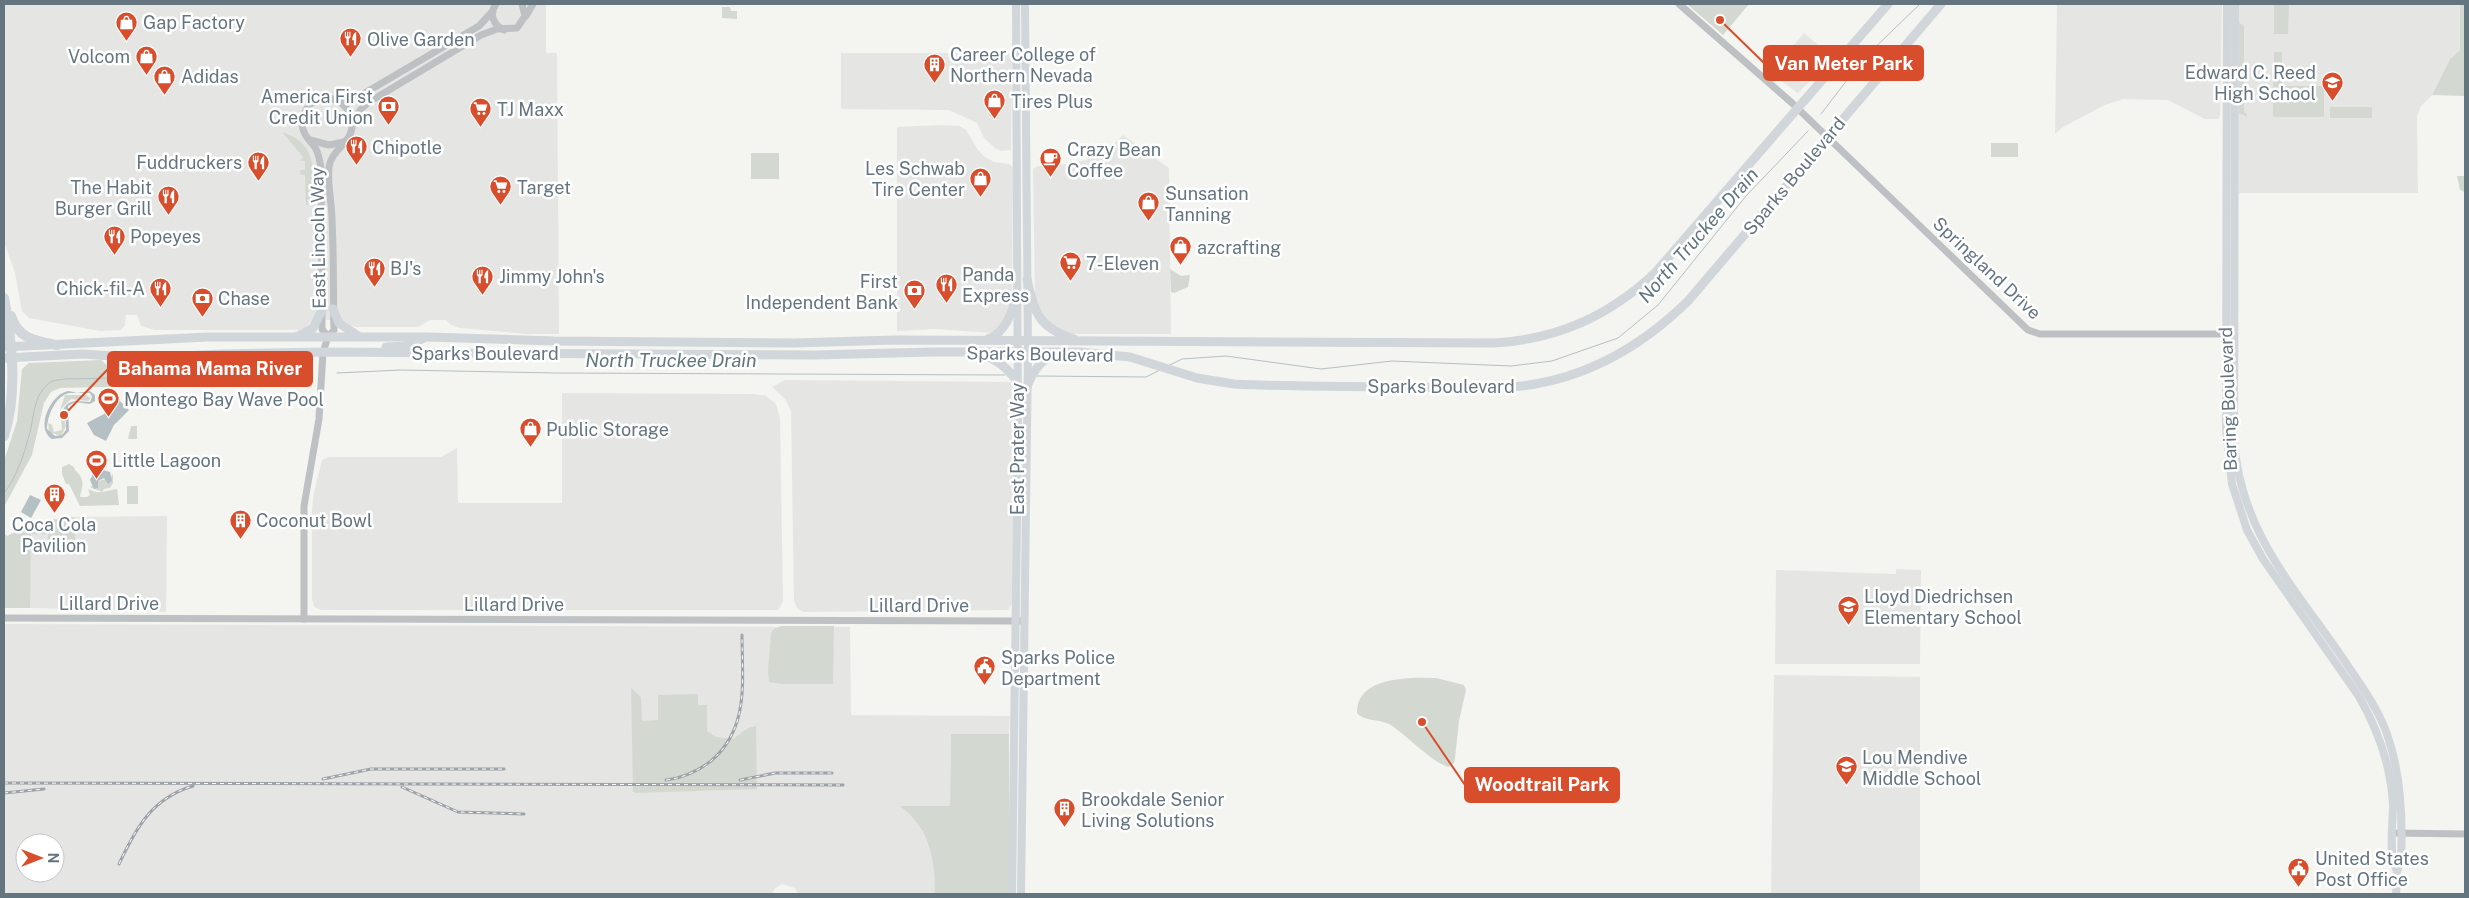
<svg xmlns="http://www.w3.org/2000/svg" width="2469" height="898" font-family="'Public Sans',sans-serif">
<rect width="100%" height="100%" fill="#f4f4f0"/>
<g fill="#e5e5e4" fill-rule="evenodd">
<polygon points="4,4 546,4 546,53 557,53 559,334 526,334 460,328 451,325 446,320 430,320 418,327 354,327 343,320 312,320 307,326 299,330 155,330 141,326 137,315 126,315 125,325 121,330 100,331 29,318 22,311 15,273 4,242"/>
<polygon points="2057,4 2222,4 2220,116 2218,119 2205,119 2168,100 2123,99 2105,105 2063,127 2055,134"/>
<polygon points="2238,4 2460,4 2460,50 2450,59 2432,95 2421,106 2417,116 2418,193 2239,193"/>
<polygon points="1804,33 1833,58 1798,93 1770,73"/>
<polygon points="841,53 1012,53 1011,150 1001,151 995,148 984,138 977,123 949,110 841,109"/>
<polygon points="940,125 959,126 966,130 978,150 985,157 994,162 1009,164 1013,167 1012,300 1004,321 992,333 936,329 897,331 897,127"/>
<polygon points="1123,135 1169,168 1171,334 1072,334 1061,331 1044,319 1035,298 1033,169 1038,166 1069,164 1094,158 1107,151"/>
<polygon points="785,380 1013,382 1015,434 1013,602 1008,610 803,612 797,608 794,601 791,411 785,399 772,387"/>
<polygon points="562,393 754,394 766,396 776,404 780,418 783,602 778,610 321,610 314,607 312,598 312,509 314,492 322,460 329,457 441,457 457,448 458,503 562,503"/>
<polygon points="167,516 166,612 30,608 30,534 48,534 48,547 75,548 75,517"/>
<polygon points="1896,569 1921,570 1920,664 1775,664 1776,570 1896,574"/>
<path d="M4,624L850,627L851,715L1010,716L1009,734H951L950,806H901L917,822L931,848L935,868V894H798L795,888L782,884L775,888L772,894H4ZM25,843H55V873H25Z"/>
<polygon points="1774,675 1920,677 1920,894 1771,894"/>
</g>
<g fill="#d3d9d0">
<polygon points="1687,4 1749,4 1723,35"/>
<polygon points="2274,4 2289,4 2288,34 2274,34"/>
<polygon points="2460,4 2465,4 2465,96 2432,95 2450,59 2460,50"/>
<polygon points="722,7 730,7 731,11 737,11 737,19 722,18"/>
<polygon points="2239,23 2244,25 2244,112 2247,114 2247,117 2239,113"/>
<rect x="2274" y="52" width="8" height="25"/>
<polygon points="2273,80 2282,80 2282,86 2324,86 2324,117 2273,117"/>
<rect x="2330" y="107" width="42" height="11"/>
<path d="M282,132C321,145 312,173 311,204L306,205L305,175L300,174V170H305V161H300L303,157Z"/>
<rect x="1991" y="143" width="27" height="14"/>
<rect x="751" y="153" width="28" height="26"/>
<polygon points="2457,176 2465,176 2465,192 2460,190"/>
<polygon points="1170,269 1181,276 1190,275 1188,287 1174,293 1171,292"/>
<polygon points="101,360 110,368 118,369 294,365 308,369 312,387 242,387 241,384 60,388 51,392 44,403 32,455 4,507 4,461 17,421 22,369 29,363"/>
<polygon points="65,395 86,395 91,398 88,401 71,399 60,410"/>
<polygon points="64,419 66,426 61,436 49,432 48,423 52,425 54,432 62,430 61,420"/>
<polygon points="131,426 137,426 137,439 128,439"/>
<path d="M69,464L74,467L75,470C85,479 83,485 80,497H87L90,495L88,489C100,495 104,491 117,489L119,505L80,506L69,484H66L62,474V467Z"/>
<polygon points="113,474 113,483 110,488 104,489 102,492 90,487 93,485 97,489 98,481 110,478"/>
<rect x="127" y="486" width="11" height="18"/>
<polygon points="75,517 75,548 48,548 48,534 31,534 30,608 4,608 4,533 7,536 38,521"/>
<polygon points="781,626 834,626 833,684 782,684 769,682 768,670 771,633 774,629"/>
<path d="M1436,678L1464,685L1466,690L1459,721L1455,758L1454,763L1449,767C1432,763 1406,734 1389,724C1379,719 1363,721 1357,713C1356,676 1411,677 1436,678Z"/>
<polygon points="631,688 641,697 642,721 658,720 658,695 698,694 698,705 707,705 707,731 716,737 733,739 748,728 756,726 757,789 635,793 633,791"/>
<path d="M951,734H1009V894H935C935,859 930,829 900,806H950Z"/>
</g>
<g fill="#b4c0c3" fill-rule="evenodd">
<path d="M69,391L77,393L90,391L95,395V401L90,404L75,402L68,406L69,431L62,438L52,439C34,428 52,392 69,391ZM69,393H90L92,397L90,402C76,402 68,397 61,414L66,422V430L62,435L55,436L47,429C47,417 55,396 69,393Z"/>
<polygon points="118,399 129,410 114,425 106,441 94,435 87,423 104,414"/>
<polygon points="100,469 110,472 112,481 108,484 104,478 98,481 98,488 94,489 90,480 95,470"/>
<polygon points="30,495 41,500 31,518 21,512"/>
</g>
<g fill="none" stroke-linecap="round" stroke-linejoin="round">
<g stroke="#b4c0c3" stroke-width="1">
<polyline points="1821,114 1864,58 1920,4"/>
<polyline points="1170,365 1182,359 1226,356 1321,369 1392,361 1511,366 1552,361 1618,338 1658,305 1746,196 1808,131"/>
<polyline points="337,373 401,370 556,373 1005,375"/>
<polyline points="1037,376 1146,377 1160,370"/>
<path d="M4,493C16,479 24,454 29,436C34,419 33,397 47,385C52,380 58,380 65,379L309,374"/>
</g>
<g stroke="#bdc1c4" stroke-width="7">
<path d="M496,4C489,14 493,25 504,30"/>
<polyline points="1679,4 1792,103 2028,330 2040,334 2231,334"/>
<polyline points="526,16 533,4"/>
<polyline points="339,101 358,97 479,26 492,12"/>
<polyline points="353,125 360,110 369,102 481,35 497,29 517,28 525,16 522,4"/>
<polyline points="310,140 329,145 344,142"/>
<polyline points="4,618 1021,621"/>
<path d="M304,619V506L319,419L323,352L328,337L334,330C333,293 334,256 332,220C332,202 327,184 329,167C331,150 353,142 352,125C352,107 335,94 318,100C305,104 298,122 305,134C308,140 313,144 316,149C319,155 320,162 321,168L322,329L328,337"/>
<polyline points="2393,833 2465,834"/>
</g>
<g stroke="#d1d6da" stroke-width="8">
<path d="M2227,4L2226,428L2232,484L2247,530L2263,559L2358,695C2378,729 2391,765 2393,805C2393,820 2388,860 2397,870"/>
<path d="M2235,4L2234,440C2240,534 2298,591 2348,666C2363,688 2378,709 2387,734C2401,774 2403,816 2401,858C2401,863 2398,867 2397,872C2395,879 2397,887 2396,894"/>
<polyline points="1012,894 1018,440 1016,4"/>
<polyline points="1021,894 1028,352 1025,4"/>
</g>
<g stroke="#d1d6da" stroke-width="9">
<path d="M1027,279C1034,313 1039,328 1074,339"/>
<polyline points="333,309 339,323 358,336"/>
<polyline points="298,336 313,328 322,310"/>
<path d="M988,339C1005,333 1013,312 1016,295"/>
<path d="M4,347L208,337H427L554,341L794,343L894,340L1495,343C1558,339 1609,316 1655,273L1888,4"/>
<polyline points="386,347 405,346 424,338"/>
<path d="M981,355C997,358 1008,369 1017,381"/>
<path d="M4,358L82,354L144,358L222,354L323,352L815,355L932,352H1080L1130,357L1197,378L1234,384C1289,387 1345,386 1401,387C1441,387 1482,390 1522,386C1587,378 1642,346 1688,301L1941,4"/>
<path d="M1027,387C1033,370 1041,360 1057,353"/>
</g>
<g stroke="#d1d6da" stroke-width="10">
<path d="M4,298C12,343 18,392 4,436"/>
<path d="M11,316C18,339 36,341 57,345"/>
</g>
<defs>
<g id="rail">
<polyline points="323,779 371,769 504,769"/>
<path d="M666,780C683,778 698,771 711,761C750,728 742,680 742,635"/>
<polyline points="740,780 775,773 832,773"/>
<polyline points="4,783 843,785"/>
<polyline points="402,787 458,812 524,814"/>
<polyline points="4,793 44,789"/>
<path d="M119,864C136,828 152,798 193,786"/>
</g>
</defs>
<use href="#rail" stroke="#9da3a8" stroke-width="3"/>
<use href="#rail" stroke="#fff" stroke-width="1" stroke-dasharray="4" stroke-linecap="butt"/>
</g>
<defs>
<symbol id="shop-pin" viewBox="-11 -11 22 30"><path d="M0 17L-7.5 6A9.5 9.5 0 1 1 7.5 6Z" fill="#d84e2c" stroke="#fff"/><path d="M-5-2.5h2.3a2.7 3.5 0 0 1 5.4 0H5L5.5 6h-11ZM-1.5-2.5h3a1.5 2.3 0 0 0-3 0Z" fill="#fff"/></symbol>
<symbol id="restaurant-pin" viewBox="-11 -11 22 30"><path d="M0 17L-7.5 6A9.5 9.5 0 1 1 7.5 6Z" fill="#d84e2c" stroke="#fff"/><path d="M-5-6h1v4h1v-4h1v4h1v-4h1v5L-1.5 .5V6h-2V.5L-5-1ZM5-6V6H3V1.5H1.5Q1.5-4 5-6Z" fill="#fff"/></symbol>
<symbol id="building-pin" viewBox="-11 -11 22 30"><path d="M0 17L-7.5 6A9.5 9.5 0 1 1 7.5 6Z" fill="#d84e2c" stroke="#fff"/><path d="M-4-6H4V6H1V3H-1V6H-4ZM-2.5-4.3h1.7v1.8h-1.7ZM.8-4.3h1.7v1.8H.8ZM-2.5-1h1.7V.8h-1.7ZM.8-1h1.7V.8H.8Z" fill="#fff"/></symbol>
<symbol id="school-pin" viewBox="-11 -11 22 30"><path d="M0 17L-7.5 6A9.5 9.5 0 1 1 7.5 6Z" fill="#d84e2c" stroke="#fff"/><path d="M0-5L7-2L0 1L-7-2ZM-4 1L0 2.5L4 1V4Q0 6-4 4Z" fill="#fff"/></symbol>
<symbol id="bank-pin" viewBox="-11 -11 22 30"><path d="M0 17L-7.5 6A9.5 9.5 0 1 1 7.5 6Z" fill="#d84e2c" stroke="#fff"/><path d="M-6-4H6V4H-6ZM0-2.3a2.3 2.3 0 1 0 0 4.6a2.3 2.3 0 1 0 0-4.6Z" fill="#fff"/></symbol>
<symbol id="supermarket-pin" viewBox="-11 -11 22 30"><path d="M0 17L-7.5 6A9.5 9.5 0 1 1 7.5 6Z" fill="#d84e2c" stroke="#fff"/><path d="M-6-5.5h2.5l.6 2H6L4.5 2H-2.5L-4.4-4H-6ZM-1.5 3.2a1.3 1.3 0 1 0 .1 0ZM3 3.2a1.3 1.3 0 1 0 .1 0Z" fill="#fff"/></symbol>
<symbol id="cafe-pin" viewBox="-11 -11 22 30"><path d="M0 17L-7.5 6A9.5 9.5 0 1 1 7.5 6Z" fill="#d84e2c" stroke="#fff"/><path d="M-5.5-4.5H6V0H3Q3 3.5 0 3.5H-2.5Q-5.5 3.5-5.5 0ZM3-3.2v2h1.7v-2ZM-6 4.5H4V6H-6Z" fill="#fff"/></symbol>
<symbol id="stadium-pin" viewBox="-11 -11 22 30"><path d="M0 17L-7.5 6A9.5 9.5 0 1 1 7.5 6Z" fill="#d84e2c" stroke="#fff"/><path d="M0-5a6.5 5 0 1 0 0 10a6.5 5 0 1 0 0-10ZM-3.5-1.8h7v3.6h-7Z" fill="#fff"/></symbol>
<symbol id="civic-pin" viewBox="-11 -11 22 30"><path d="M0 17L-7.5 6A9.5 9.5 0 1 1 7.5 6Z" fill="#d84e2c" stroke="#fff"/><path d="M-.6-6.5H3V-4.5H.6V-3L4-1V1h2V6H-6V1h2V-1L-.6-3ZM-1.2 2.5V6h2.4V2.5Z" fill="#fff"/></symbol>
</defs>
<g fill-rule="evenodd">
<use href="#shop-pin" x="114" y="10" width="25" height="34"/>
<use href="#restaurant-pin" x="338" y="26" width="25" height="34"/>
<use href="#shop-pin" x="134" y="44" width="25" height="34"/>
<use href="#building-pin" x="922" y="52" width="25" height="34"/>
<use href="#shop-pin" x="152" y="64" width="25" height="34"/>
<use href="#school-pin" x="2320" y="70" width="25" height="34"/>
<use href="#shop-pin" x="982" y="88" width="25" height="34"/>
<use href="#bank-pin" x="376" y="94" width="25" height="34"/>
<use href="#supermarket-pin" x="468" y="96" width="25" height="34"/>
<use href="#restaurant-pin" x="344" y="134" width="25" height="34"/>
<use href="#cafe-pin" x="1038" y="146" width="25" height="34"/>
<use href="#restaurant-pin" x="246" y="150" width="25" height="34"/>
<use href="#shop-pin" x="968" y="166" width="25" height="34"/>
<use href="#supermarket-pin" x="488" y="174" width="25" height="34"/>
<use href="#restaurant-pin" x="156" y="184" width="25" height="34"/>
<use href="#shop-pin" x="1136" y="190" width="25" height="34"/>
<use href="#restaurant-pin" x="102" y="224" width="25" height="34"/>
<use href="#shop-pin" x="1168" y="234" width="25" height="34"/>
<use href="#supermarket-pin" x="1058" y="250" width="25" height="34"/>
<use href="#restaurant-pin" x="362" y="256" width="25" height="34"/>
<use href="#restaurant-pin" x="470" y="264" width="25" height="34"/>
<use href="#restaurant-pin" x="934" y="272" width="25" height="34"/>
<use href="#restaurant-pin" x="148" y="276" width="25" height="34"/>
<use href="#bank-pin" x="902" y="278" width="25" height="34"/>
<use href="#bank-pin" x="190" y="286" width="25" height="34"/>
<use href="#stadium-pin" x="96" y="386" width="25" height="34"/>
<use href="#shop-pin" x="518" y="416" width="25" height="34"/>
<use href="#stadium-pin" x="84" y="448" width="25" height="34"/>
<use href="#building-pin" x="42" y="482" width="25" height="34"/>
<use href="#building-pin" x="228" y="508" width="25" height="34"/>
<use href="#school-pin" x="1836" y="594" width="25" height="34"/>
<use href="#civic-pin" x="972" y="654" width="25" height="34"/>
<use href="#school-pin" x="1834" y="754" width="25" height="34"/>
<use href="#building-pin" x="1052" y="796" width="25" height="34"/>
<use href="#civic-pin" x="2286" y="856" width="25" height="34"/>
</g>
<g text-anchor="middle" dominant-baseline="central" stroke-width="5" stroke-linejoin="round" paint-order="stroke">
<g font-size="18" fill="#657580" stroke="#fff" text-anchor="start">
<text x="143" y="22">Gap Factory</text>
<text x="367" y="39">Olive Garden</text>
<text x="950" y="54">Career College of<tspan x="950" dy="21">Northern Nevada</tspan></text>
<text x="130" y="56" text-anchor="end">Volcom</text>
<text x="2316" y="72" text-anchor="end">Edward C. Reed<tspan x="2316" dy="21">High School</tspan></text>
<text x="181" y="76">Adidas</text>
<text x="373" y="96" text-anchor="end">America First<tspan x="373" dy="21">Credit Union</tspan></text>
<text x="1011" y="101">Tires Plus</text>
<text x="497" y="109">TJ Maxx</text>
<text x="372" y="147">Chipotle</text>
<text x="1067" y="149">Crazy Bean<tspan x="1067" dy="21">Coffee</tspan></text>
<text x="242" y="162" text-anchor="end">Fuddruckers</text>
<text x="965" y="168" text-anchor="end">Les Schwab<tspan x="965" dy="21">Tire Center</tspan></text>
<text x="152" y="187" text-anchor="end">The Habit<tspan x="152" dy="21">Burger Grill</tspan></text>
<text x="517" y="187">Target</text>
<text x="1165" y="193">Sunsation<tspan x="1165" dy="21">Tanning</tspan></text>
<text x="130" y="236">Popeyes</text>
<text x="1197" y="247">azcrafting</text>
<text x="1086" y="263">7-Eleven</text>
<text x="390" y="268">BJ's</text>
<text x="962" y="274">Panda<tspan x="962" dy="21">Express</tspan></text>
<text x="499" y="276">Jimmy John's</text>
<text x="898" y="281" text-anchor="end">First<tspan x="898" dy="21">Independent Bank</tspan></text>
<text x="145" y="288" text-anchor="end">Chick-fil-A</text>
<text x="218" y="298">Chase</text>
<text x="124" y="399">Montego Bay Wave Pool</text>
<text x="546" y="429">Public Storage</text>
<text x="112" y="460">Little Lagoon</text>
<text x="256" y="520">Coconut Bowl</text>
<text x="54" y="524" text-anchor="middle">Coca Cola<tspan x="54" dy="21">Pavilion</tspan></text>
<text x="1864" y="596">Lloyd Diedrichsen<tspan x="1864" dy="21">Elementary School</tspan></text>
<text x="1001" y="657">Sparks Police<tspan x="1001" dy="21">Department</tspan></text>
<text x="1862" y="757">Lou Mendive<tspan x="1862" dy="21">Middle School</tspan></text>
<text x="1081" y="799">Brookdale Senior<tspan x="1081" dy="21">Living Solutions</tspan></text>
<text x="2315" y="858">United States<tspan x="2315" dy="21">Post Office</tspan></text>
</g>
<g font-size="18" fill="#657580" stroke="#fff">
<text transform="translate(1794 176) rotate(-50)">Sparks Boulevard</text>
<text transform="translate(318 238) rotate(-91)">East Lincoln Way</text>
<text transform="translate(1987 268) rotate(43)">Springland Drive</text>
<text x="485" y="353">Sparks Boulevard</text>
<text transform="translate(1040 354) rotate(1)">Sparks Boulevard</text>
<text x="1441" y="386">Sparks Boulevard</text>
<text transform="translate(2228 399) rotate(-92)">Baring Boulevard</text>
<text transform="translate(1017 449) rotate(-90)">East Prater Way</text>
<text x="109" y="603">Lillard Drive</text>
<text x="514" y="604">Lillard Drive</text>
<text x="919" y="605">Lillard Drive</text>
</g>
<g font-size="19" font-style="italic" fill="#60777d" stroke="#fff">
<text transform="translate(1698 235) rotate(-49)">North Truckee Drain</text>
<text x="671" y="360">North Truckee Drain</text>
</g>
</g>
<path fill="none" stroke="#d84e2c" stroke-width="2" d="M1720 20L1764 63M64 415L108 369M1422 722L1465 785"/>
<g fill="#d84e2c" stroke="#fff" stroke-width="2">
<circle cx="1720" cy="20" r="5"/>
<circle cx="64" cy="415" r="5"/>
<circle cx="1422" cy="722" r="5"/>
</g>
<g fill="#d84e2c" stroke="#d84e2c" stroke-width="2">
<rect x="1764" y="46" width="159" height="34" rx="5"/>
<rect x="108" y="352" width="204" height="34" rx="5"/>
<rect x="1465" y="768" width="154" height="34" rx="5"/>
</g>
<g font-size="19" text-anchor="middle" font-weight="bold" fill="#fff">
<text x="1844" y="70">Van Meter Park</text>
<text x="210" y="375">Bahama Mama River</text>
<text x="1542" y="791">Woodtrail Park</text>
</g>
<rect width="2469" height="898" fill="none" stroke="#657580" stroke-width="10"/>
<g transform="translate(40 858) rotate(90)"><circle r="24" fill="#ffffff" stroke="#c1c8cc"/>
<path d="M0-4L9 19L0 12L-9 19Z" fill="#d84e2c"/>
<text y="-8" font-size="14" font-weight="bold" text-anchor="middle" fill="#657580">N</text>
</g>
</svg>
